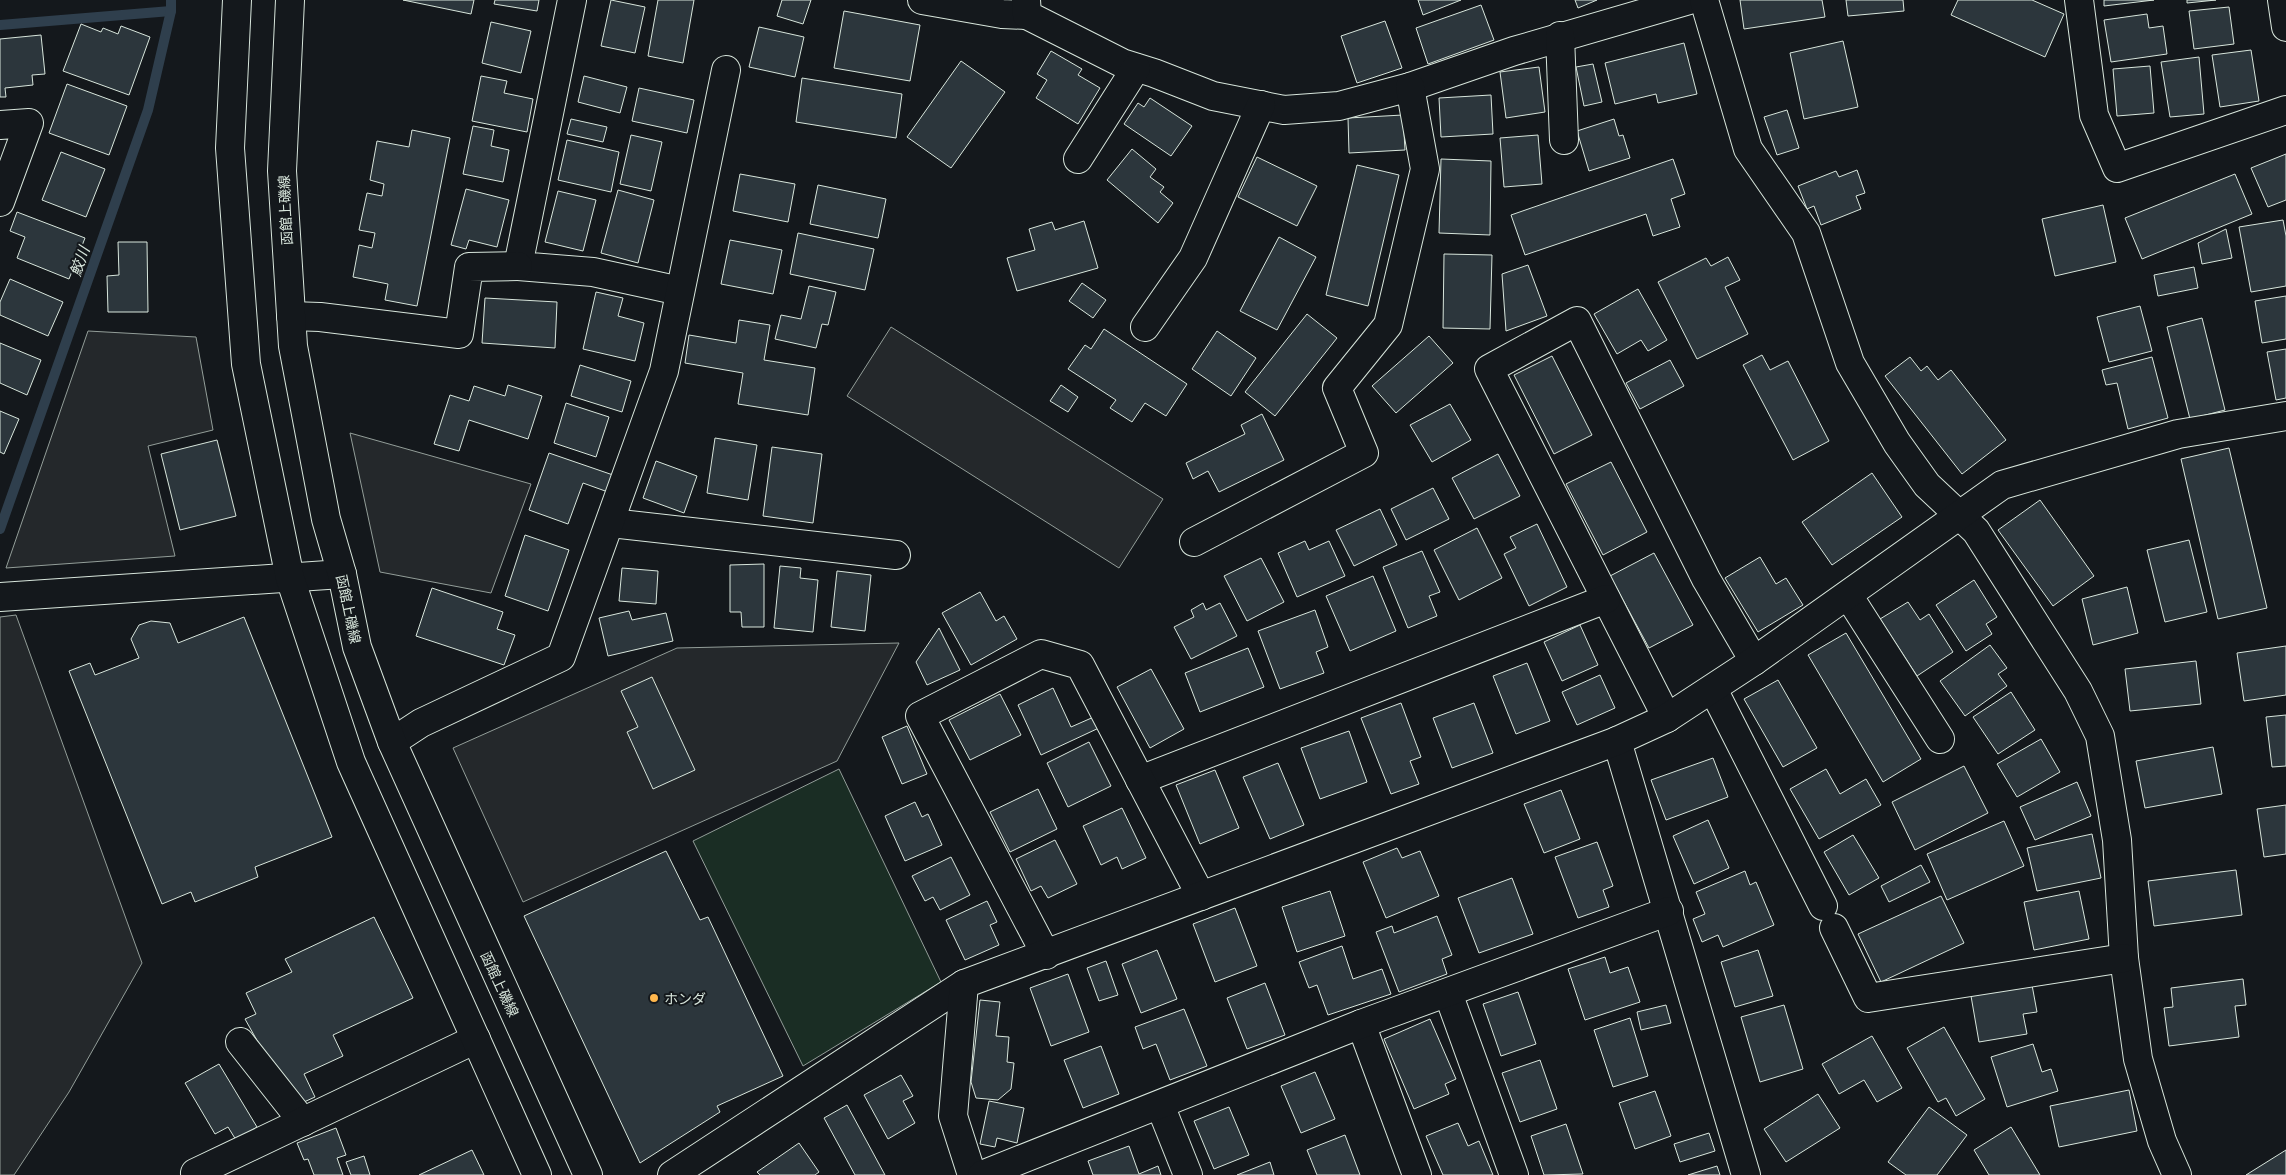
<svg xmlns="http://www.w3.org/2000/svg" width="2286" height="1175" font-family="'Noto Sans','Noto Sans JP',sans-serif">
<rect width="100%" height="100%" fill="#14181c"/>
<polygon fill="#1a2d24" stroke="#939e99" points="839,769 941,982 803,1066 693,841"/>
<g fill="#24282b" stroke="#939e99">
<polygon points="891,327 1163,499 1119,568 847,396"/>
<polygon points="88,331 196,337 213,430 148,446 175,556 6,568"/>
<polygon points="350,433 531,484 491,593 380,572"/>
<polygon points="16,615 142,963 69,1092 14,1175 0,1175 0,617"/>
<polygon points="899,643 837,761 523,902 453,748 677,648"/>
</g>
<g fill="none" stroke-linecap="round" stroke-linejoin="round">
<g stroke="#2f3f4d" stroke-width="10">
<polyline points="0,25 171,11"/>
<polyline points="0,529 148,110 171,11 171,0"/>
</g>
</g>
<g fill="#2c363c" stroke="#d8e6dc">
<polygon points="403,0 474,0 471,14"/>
<polygon points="495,0 539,0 537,11 494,4"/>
<polygon points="611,0 645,7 635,53 601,46"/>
<polygon points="658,0 694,0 683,63 648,56"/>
<polygon points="782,0 811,0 803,24 777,16"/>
<polygon points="1418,0 1461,0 1423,15"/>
<polygon points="1575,0 1597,0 1578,8"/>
<polygon points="1740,0 1822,0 1825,17 1744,29"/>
<polygon points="1846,0 1903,0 1904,11 1848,16"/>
<polygon points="1958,0 2032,0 2064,14 2045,57 1951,15"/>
<polygon points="2104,0 2154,0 2104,6"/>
<polygon points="2187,0 2216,0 2187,3"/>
<polygon points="1481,5 1494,40 1428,64 1416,28"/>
<polygon points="2229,7 2234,44 2194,49 2189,11"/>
<polygon points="844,11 920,25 910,81 834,68"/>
<polygon points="2147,14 2149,28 2163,26 2167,54 2111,62 2104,20"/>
<polygon points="1385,21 1402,68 1357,83 1341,36"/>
<polygon points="491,22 531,31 521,73 482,63"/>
<polygon points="81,24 101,32 103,28 118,34 121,26 150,37 129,95 63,71"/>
<polygon points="759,27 804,37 795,77 749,67"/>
<polygon points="41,35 45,74 32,75 33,85 5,88 6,97 0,97 0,39"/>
<polygon points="1843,41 1858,107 1804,119 1790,53"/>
<polygon points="1684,43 1697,94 1658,103 1656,94 1615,104 1605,63"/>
<polygon points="2251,50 2259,101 2220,107 2212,55"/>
<polygon points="1051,51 1082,69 1078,75 1100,88 1078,124 1036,98 1047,80 1037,74"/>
<polygon points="2199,57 2204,114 2170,117 2161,62"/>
<polygon points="961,61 1005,92 951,168 907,137"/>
<polygon points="1593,64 1602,102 1584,106 1576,67"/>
<polygon points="2150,66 2154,113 2117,116 2113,69"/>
<polygon points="1539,67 1545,112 1506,118 1500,72"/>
<polygon points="481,76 507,81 504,93 533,99 527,132 472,121"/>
<polygon points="584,76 627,87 620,113 578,102"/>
<polygon points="802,78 902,94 896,138 796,122"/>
<polygon points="67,84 127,106 109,155 49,133"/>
<polygon points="639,88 694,100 687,133 632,121"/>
<polygon points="1491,95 1493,134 1441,137 1439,98"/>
<polygon points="1150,98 1192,126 1171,156 1124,124 1138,103 1144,107"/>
<polygon points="1787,110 1799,148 1777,155 1764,117"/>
<polygon points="1403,115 1405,150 1349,153 1348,118"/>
<polygon points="571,119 607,127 603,142 567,134"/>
<polygon points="1614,119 1619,136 1623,135 1630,158 1589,171 1577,131"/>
<polygon points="473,126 494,130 491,146 509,150 503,182 463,174"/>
<polygon points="412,130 450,138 417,306 385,300 388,284 353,277 359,245 372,248 375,233 359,230 367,193 382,196 384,184 370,180 377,141 409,147"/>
<polygon points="631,135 662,142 651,191 620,184"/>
<polygon points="1538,135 1542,184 1504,187 1500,138"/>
<polygon points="567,140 619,152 611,192 558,180"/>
<polygon points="1132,149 1156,169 1150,177 1164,187 1160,192 1173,203 1158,223 1107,180"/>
<polygon points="61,152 105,169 86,217 42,200"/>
<polygon points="2286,154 2286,200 2268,207 2251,168"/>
<polygon points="1257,157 1317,186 1297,226 1238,197"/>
<polygon points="1441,159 1491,161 1490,235 1439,233"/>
<polygon points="1673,159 1685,194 1671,199 1680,227 1653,236 1646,214 1525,255 1511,215"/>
<polygon points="1357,165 1399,175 1368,306 1326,295"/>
<polygon points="1857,170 1865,193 1856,196 1861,209 1821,225 1814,206 1807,209 1798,186 1836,171 1839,177"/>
<polygon points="740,174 795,184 788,222 733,211"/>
<polygon points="2235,174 2252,214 2142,259 2125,218"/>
<polygon points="818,185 886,199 878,238 810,224"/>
<polygon points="466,189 509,200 497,247 469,240 466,249 451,245"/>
<polygon points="618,190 654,200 638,263 601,253"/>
<polygon points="558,191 596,200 583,251 545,242"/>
<polygon points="2103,205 2116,262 2055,276 2042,219"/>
<polygon points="17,212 85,238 69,279 17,258 25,237 10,231"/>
<polygon points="2283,220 2286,236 2286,286 2251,292 2239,227"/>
<polygon points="1084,221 1098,268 1017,291 1007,258 1035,250 1029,229 1052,222 1055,230"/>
<polygon points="2226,229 2232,258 2202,264 2198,243"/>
<polygon points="798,233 874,249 865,290 790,274"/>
<polygon points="1279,237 1316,257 1277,330 1240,311"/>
<polygon points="730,240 782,250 773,294 721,284"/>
<polygon points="118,242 147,242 148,312 108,312 107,276 119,275"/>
<polygon points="1444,254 1492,255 1490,329 1443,328"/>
<polygon points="1728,257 1740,280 1725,287 1748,334 1697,359 1658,282 1706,258 1711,266"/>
<polygon points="1528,265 1547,316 1506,331 1502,274"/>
<polygon points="2194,267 2198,288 2158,296 2154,275"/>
<polygon points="10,279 63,302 48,336 0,315 0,302"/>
<polygon points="1082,283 1106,300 1093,318 1069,301"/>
<polygon points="809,286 836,292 828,325 822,324 816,348 775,339 781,315 801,319"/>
<polygon points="1638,289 1667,340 1648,351 1641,340 1617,354 1594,314"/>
<polygon points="596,292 623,298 618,316 644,323 635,361 583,349"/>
<polygon points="2286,296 2286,339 2262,343 2255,301"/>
<polygon points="485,298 557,302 555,348 482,343"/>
<polygon points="2140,306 2152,351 2109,362 2097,317"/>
<polygon points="1307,314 1337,338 1275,416 1245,392"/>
<polygon points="2202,318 2225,410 2190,419 2167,327"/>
<polygon points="739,320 770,325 764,360 815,368 808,415 738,404 743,373 685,363 689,335 736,343"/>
<polygon points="1104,329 1187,384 1166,416 1145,403 1132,422 1110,408 1116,400 1068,369 1085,345 1091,349"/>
<polygon points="1217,331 1256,358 1231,396 1192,369"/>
<polygon points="1429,336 1453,363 1396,413 1372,386"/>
<polygon points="0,343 41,360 27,395 0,383"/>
<polygon points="2286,349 2286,398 2276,400 2267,352"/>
<polygon points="1762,355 1770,370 1788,361 1829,441 1793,460 1743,365"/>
<polygon points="1552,356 1592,435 1554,454 1514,375"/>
<polygon points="1910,357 1921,371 1927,366 1938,380 1951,370 2006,440 1962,474 1885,376"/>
<polygon points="2152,357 2168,418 2128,429 2117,383 2106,385 2102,370"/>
<polygon points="1670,360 1684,386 1640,409 1626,383"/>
<polygon points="580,365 631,381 622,412 571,396"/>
<polygon points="508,385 542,396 528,439 469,420 459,451 434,444 450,395 469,401 474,386 505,396"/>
<polygon points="1061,385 1078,397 1068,412 1050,401"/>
<polygon points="566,403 609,417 596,457 554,443"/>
<polygon points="1450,404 1471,440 1432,462 1410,425"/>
<polygon points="0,411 19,419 4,454 0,452"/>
<polygon points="1262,414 1284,460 1219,492 1208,471 1193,479 1186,463 1245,434 1241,425"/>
<polygon points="715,438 757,445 748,500 707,493"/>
<polygon points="217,440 236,516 180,530 161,454"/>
<polygon points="772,447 822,454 813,523 763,516"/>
<polygon points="2229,448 2267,608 2218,619 2181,459"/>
<polygon points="549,453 613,475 608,492 583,483 568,524 529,510"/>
<polygon points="1498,454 1520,496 1474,519 1452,478"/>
<polygon points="656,461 697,476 684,513 643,498"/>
<polygon points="1611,462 1647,532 1603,555 1566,484"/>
<polygon points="1872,473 1902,517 1832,565 1802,522"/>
<polygon points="1433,488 1449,519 1406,540 1391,509"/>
<polygon points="2040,500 2094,576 2053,606 1998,530"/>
<polygon points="1380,509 1397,545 1354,566 1336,530"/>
<polygon points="1537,524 1567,587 1529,606 1504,554 1516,548 1510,537"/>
<polygon points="1477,528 1502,578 1459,600 1434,550"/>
<polygon points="525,535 569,550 548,611 505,596"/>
<polygon points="2189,540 2207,612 2165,622 2147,550"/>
<polygon points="1305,541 1309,550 1329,541 1345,576 1297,597 1278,553"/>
<polygon points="1422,551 1440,592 1429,596 1437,616 1408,628 1383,567"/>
<polygon points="1654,553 1693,625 1649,648 1610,576"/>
<polygon points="1760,557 1776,584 1786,578 1803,605 1758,632 1725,578"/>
<polygon points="1261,558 1284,602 1247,621 1224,576"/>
<polygon points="764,564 764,627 742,627 741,612 730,612 730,565"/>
<polygon points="780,566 801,568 800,578 818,580 813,632 774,628"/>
<polygon points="622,568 658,571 656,604 619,601"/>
<polygon points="837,571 871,575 865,631 831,627"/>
<polygon points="1373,576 1396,631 1350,651 1326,596"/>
<polygon points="1974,580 1997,617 1986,624 1992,634 1966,651 1936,605"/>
<polygon points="2127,587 2138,633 2093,645 2082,599"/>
<polygon points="432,588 503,612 497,629 515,635 504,665 416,636"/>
<polygon points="980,592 996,621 1004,616 1017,639 971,665 942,613"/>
<polygon points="1908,602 1920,620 1929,614 1953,652 1917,676 1880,619"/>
<polygon points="1203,603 1206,610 1220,603 1237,636 1191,659 1174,627 1194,617 1191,610"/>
<polygon points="1315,610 1328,647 1316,652 1324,673 1280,689 1258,631"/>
<polygon points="629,611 632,620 666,613 673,641 608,656 599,618"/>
<polygon points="244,617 332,837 255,867 258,877 195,902 191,892 162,904 69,671 90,663 95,675 139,658 131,639 139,625 151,621 170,623 178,643"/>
<polygon points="1580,625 1598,665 1562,681 1544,642"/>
<polygon points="939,628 960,670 927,685 916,662"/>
<polygon points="1846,633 1921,759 1883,782 1808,655"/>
<polygon points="1990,645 2007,668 1998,674 2007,686 1965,716 1940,681"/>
<polygon points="2286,646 2286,695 2244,701 2237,653"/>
<polygon points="1248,648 1264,687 1200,712 1185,673"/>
<polygon points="2196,661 2201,704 2130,711 2125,669"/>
<polygon points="1527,663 1550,721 1516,734 1493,676"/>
<polygon points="1151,669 1184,729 1150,748 1117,687"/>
<polygon points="1600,675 1615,708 1577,725 1562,692"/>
<polygon points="652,677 695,770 653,789 627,732 638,727 621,691"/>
<polygon points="1778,680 1817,748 1783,767 1744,699"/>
<polygon points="1053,688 1071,727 1096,716 1101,727 1041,755 1018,705"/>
<polygon points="2011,692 2035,730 1998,754 1973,717"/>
<polygon points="1000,694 1021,735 970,760 949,720"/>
<polygon points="1401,703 1421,757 1410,761 1419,784 1391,794 1361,718"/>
<polygon points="1474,703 1493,753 1452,768 1433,718"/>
<polygon points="2286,715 2286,766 2272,767 2266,717"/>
<polygon points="907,726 927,774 902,784 882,737"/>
<polygon points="1349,731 1367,782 1320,799 1301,748"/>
<polygon points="2041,739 2060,772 2017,797 1997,764"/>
<polygon points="1089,742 1111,786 1068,807 1047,763"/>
<polygon points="2213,747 2222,794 2145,808 2136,761"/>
<polygon points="1713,758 1728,797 1666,820 1651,780"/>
<polygon points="1278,763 1304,825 1270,839 1243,777"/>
<polygon points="1964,766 1988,813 1915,850 1892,802"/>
<polygon points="1826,769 1840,794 1866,779 1881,805 1819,839 1790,789"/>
<polygon points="1215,770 1239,828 1200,844 1176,785"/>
<polygon points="2077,782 2091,816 2035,840 2020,807"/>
<polygon points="1038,789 1057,829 1010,852 990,812"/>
<polygon points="1561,790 1580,839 1544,853 1524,804"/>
<polygon points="915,802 922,817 928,814 942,845 905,861 885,816"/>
<polygon points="2286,805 2286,854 2264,857 2257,809"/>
<polygon points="1122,808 1146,858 1122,869 1117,857 1101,865 1083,826"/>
<polygon points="1708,820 1729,868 1694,884 1673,836"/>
<polygon points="2004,821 2024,866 1947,900 1927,854"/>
<polygon points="2092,834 2101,878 2037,891 2027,848"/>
<polygon points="1853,835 1879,878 1849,895 1824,852"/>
<polygon points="1055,840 1077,884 1048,898 1041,886 1031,891 1016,859"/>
<polygon points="1597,842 1613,886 1603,890 1609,907 1578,918 1555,857"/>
<polygon points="1397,848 1402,858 1420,851 1439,896 1386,918 1363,862"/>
<polygon points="666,851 700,920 708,917 783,1076 717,1106 720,1112 640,1163 524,916"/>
<polygon points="951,857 970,895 940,910 933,897 925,901 912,876"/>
<polygon points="1921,865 1930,882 1889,902 1881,886"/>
<polygon points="2236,870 2242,915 2154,926 2148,881"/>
<polygon points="1745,871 1750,885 1756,882 1774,925 1723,947 1718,935 1702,942 1693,919 1705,914 1696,892"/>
<polygon points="1512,878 1533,934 1479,953 1458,898"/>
<polygon points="1330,891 1345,936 1297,952 1282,907"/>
<polygon points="2079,891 2089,939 2034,950 2024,902"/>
<polygon points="1941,896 1964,943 1881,982 1858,934"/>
<polygon points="987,901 997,922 990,925 999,945 965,960 946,920"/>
<polygon points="1235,908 1257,966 1215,982 1193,924"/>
<polygon points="1437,916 1452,955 1442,959 1447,974 1399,992 1376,932 1392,926 1394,933"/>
<polygon points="374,917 413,998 333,1035 343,1056 304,1074 315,1097 304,1102 268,1060 245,1019 256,1014 246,993 292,972 285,959"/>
<polygon points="1342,946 1353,979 1382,969 1391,994 1328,1015 1317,985 1309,988 1299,962"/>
<polygon points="1157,950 1177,999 1141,1013 1122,964"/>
<polygon points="1758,950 1773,996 1735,1007 1721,962"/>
<polygon points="1605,957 1610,973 1628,967 1640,1002 1585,1020 1568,969"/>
<polygon points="1106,961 1118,995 1099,1001 1087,968"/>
<polygon points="1068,974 1089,1032 1051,1046 1030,988"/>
<polygon points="2243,979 2246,1005 2235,1006 2239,1037 2169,1046 2164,1008 2173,1007 2171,988"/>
<polygon points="1265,983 1285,1035 1247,1049 1227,998"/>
<polygon points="2032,985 2037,1012 2023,1014 2027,1034 1979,1042 1971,996"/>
<polygon points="1518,992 1536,1044 1501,1056 1483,1004"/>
<polygon points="980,1000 1000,1002 996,1036 1009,1037 1007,1062 1014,1063 1011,1089 998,1100 976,1098 971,1082"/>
<polygon points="1666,1005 1671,1023 1641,1030 1637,1012"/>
<polygon points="1784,1005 1803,1069 1760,1082 1741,1017"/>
<polygon points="1184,1009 1207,1066 1170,1080 1156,1044 1143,1049 1135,1027"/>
<polygon points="1630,1018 1648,1076 1613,1087 1594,1030"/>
<polygon points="1430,1019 1456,1079 1445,1084 1449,1094 1414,1109 1384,1039"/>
<polygon points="1944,1027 1985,1099 1956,1116 1946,1098 1938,1102 1907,1048"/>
<polygon points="1872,1036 1902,1088 1877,1102 1864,1080 1839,1094 1822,1064"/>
<polygon points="2033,1044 2042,1072 2051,1069 2058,1091 2007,1107 1991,1057"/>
<polygon points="1101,1046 1119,1094 1083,1108 1064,1060"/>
<polygon points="1540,1060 1557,1109 1520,1122 1502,1073"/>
<polygon points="219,1064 257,1127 236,1140 228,1127 215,1134 185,1083"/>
<polygon points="1315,1072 1335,1119 1301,1133 1281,1086"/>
<polygon points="901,1075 913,1096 903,1101 915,1123 888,1139 864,1095"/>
<polygon points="2129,1090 2137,1131 2059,1147 2050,1106"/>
<polygon points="1655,1091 1671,1136 1635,1149 1619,1103"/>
<polygon points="1818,1094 1840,1128 1786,1162 1764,1129"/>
<polygon points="989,1101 1024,1108 1017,1143 997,1138 995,1147 980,1144"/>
<polygon points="847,1105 885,1175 855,1175 824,1118"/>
<polygon points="1229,1107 1249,1155 1214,1169 1194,1121"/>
<polygon points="1929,1107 1967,1135 1937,1175 1906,1175 1888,1162"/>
<polygon points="1458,1123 1468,1146 1479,1141 1493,1175 1443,1175 1426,1136"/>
<polygon points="1566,1124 1583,1174 1544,1175 1531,1136"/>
<polygon points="2011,1127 2040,1175 1989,1175 1974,1150"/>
<polygon points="336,1128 346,1155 337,1158 343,1175 314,1175 308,1159 304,1160 297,1143"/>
<polygon points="1709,1133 1715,1151 1680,1162 1674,1144"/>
<polygon points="1345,1135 1360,1175 1317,1175 1307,1150"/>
<polygon points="799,1143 819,1172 815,1175 760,1175 757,1172"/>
<polygon points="1129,1146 1139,1174 1158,1166 1161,1175 1093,1175 1088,1161"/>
<polygon points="472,1150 484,1175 419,1175"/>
<polygon points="2286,1150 2286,1175 2246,1175"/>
<polygon points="364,1156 370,1175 351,1175 346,1162"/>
<polygon points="1270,1162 1274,1175 1237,1175"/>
<polygon points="1717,1166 1720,1175 1688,1175"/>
</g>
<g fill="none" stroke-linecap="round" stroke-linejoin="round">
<defs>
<g id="minor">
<polyline points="572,0 518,266 593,272 680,291"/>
<polyline points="922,0 1002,14 1027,15"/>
<polyline points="1026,0 1027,15 1122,63 1154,73 1213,96 1284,110 1339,106 1410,87 1514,51 1689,0"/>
<polyline points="1704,0 1748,149 1806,233 1850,363 1897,443 1927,485 1976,531 2078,691 2100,736 2117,840 2124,958 2138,1059 2162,1141 2177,1175"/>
<polyline points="2079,0 2094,115 2117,168 2286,110"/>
<polyline points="2282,0 2286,27"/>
<polyline points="1560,36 1564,140"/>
<polyline points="0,125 29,123 0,202"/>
<polyline points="1078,159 1136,68"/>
<polyline points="291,316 320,317 459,334 469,267 518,266"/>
<polyline points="1145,327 1193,258 1261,105"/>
<polyline points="611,523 896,555"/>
<polyline points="1194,542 1364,453 1337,388 1388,325 1425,169 1410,87"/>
<polyline points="1848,595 1940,739"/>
<polyline points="0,597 342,574"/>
<polyline points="1713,689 1823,906"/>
<polyline points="1667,718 1489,369 1577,321 1706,579 1754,661"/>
<polyline points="1617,741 1746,1175"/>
<polyline points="392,742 421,723 561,657 664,371 726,70"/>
<polyline points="1140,780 1606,599"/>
<polyline points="1834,928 1868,998 2124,958"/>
<polyline points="1046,955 920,716 1041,654 1080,665 1201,896"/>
<polyline points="1448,993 1514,1175"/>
<polyline points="1361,1024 1417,1175"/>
<polyline points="240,1042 303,1122"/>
<polyline points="1160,1105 1188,1175"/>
<polyline points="195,1173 476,1039"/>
<polyline points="672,1175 964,984"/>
<polyline points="972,1175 953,1116 964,984 1617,741 1667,718 1754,661 2002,485 2178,434 2286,416"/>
<polyline points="982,1175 1361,1024 1669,911"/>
</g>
<g id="major">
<polyline points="237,0 230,148 246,364 290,578 351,762 537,1175"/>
<polyline points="290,0 282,171 293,346 326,519 342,574 357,647 392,742 588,1175"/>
</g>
</defs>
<use href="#minor" stroke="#d8e6dc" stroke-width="30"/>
<use href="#major" stroke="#d8e6dc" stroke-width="30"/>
<use href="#minor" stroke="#14181c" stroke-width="28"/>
<use href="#major" stroke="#14181c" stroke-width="28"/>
</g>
<circle fill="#ffb74d" stroke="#14181c" stroke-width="2" cx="654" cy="998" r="5"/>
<g text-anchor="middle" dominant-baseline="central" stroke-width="4" stroke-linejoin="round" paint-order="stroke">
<g font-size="14" fill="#d8e6dc" stroke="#14181c">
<text transform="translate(285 210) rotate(-93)">函館上磯線</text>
<text transform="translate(349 609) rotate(78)">函館上磯線</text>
<text transform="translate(500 984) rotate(65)">函館上磯線</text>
</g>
<g font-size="14" fill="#d8e6dc" stroke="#14181c" text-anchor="start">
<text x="664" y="998">ホンダ</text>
</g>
<g font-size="15" font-style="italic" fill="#d8e6dc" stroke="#14181c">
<text transform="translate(79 261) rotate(-71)">鮫川</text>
</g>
</g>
</svg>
